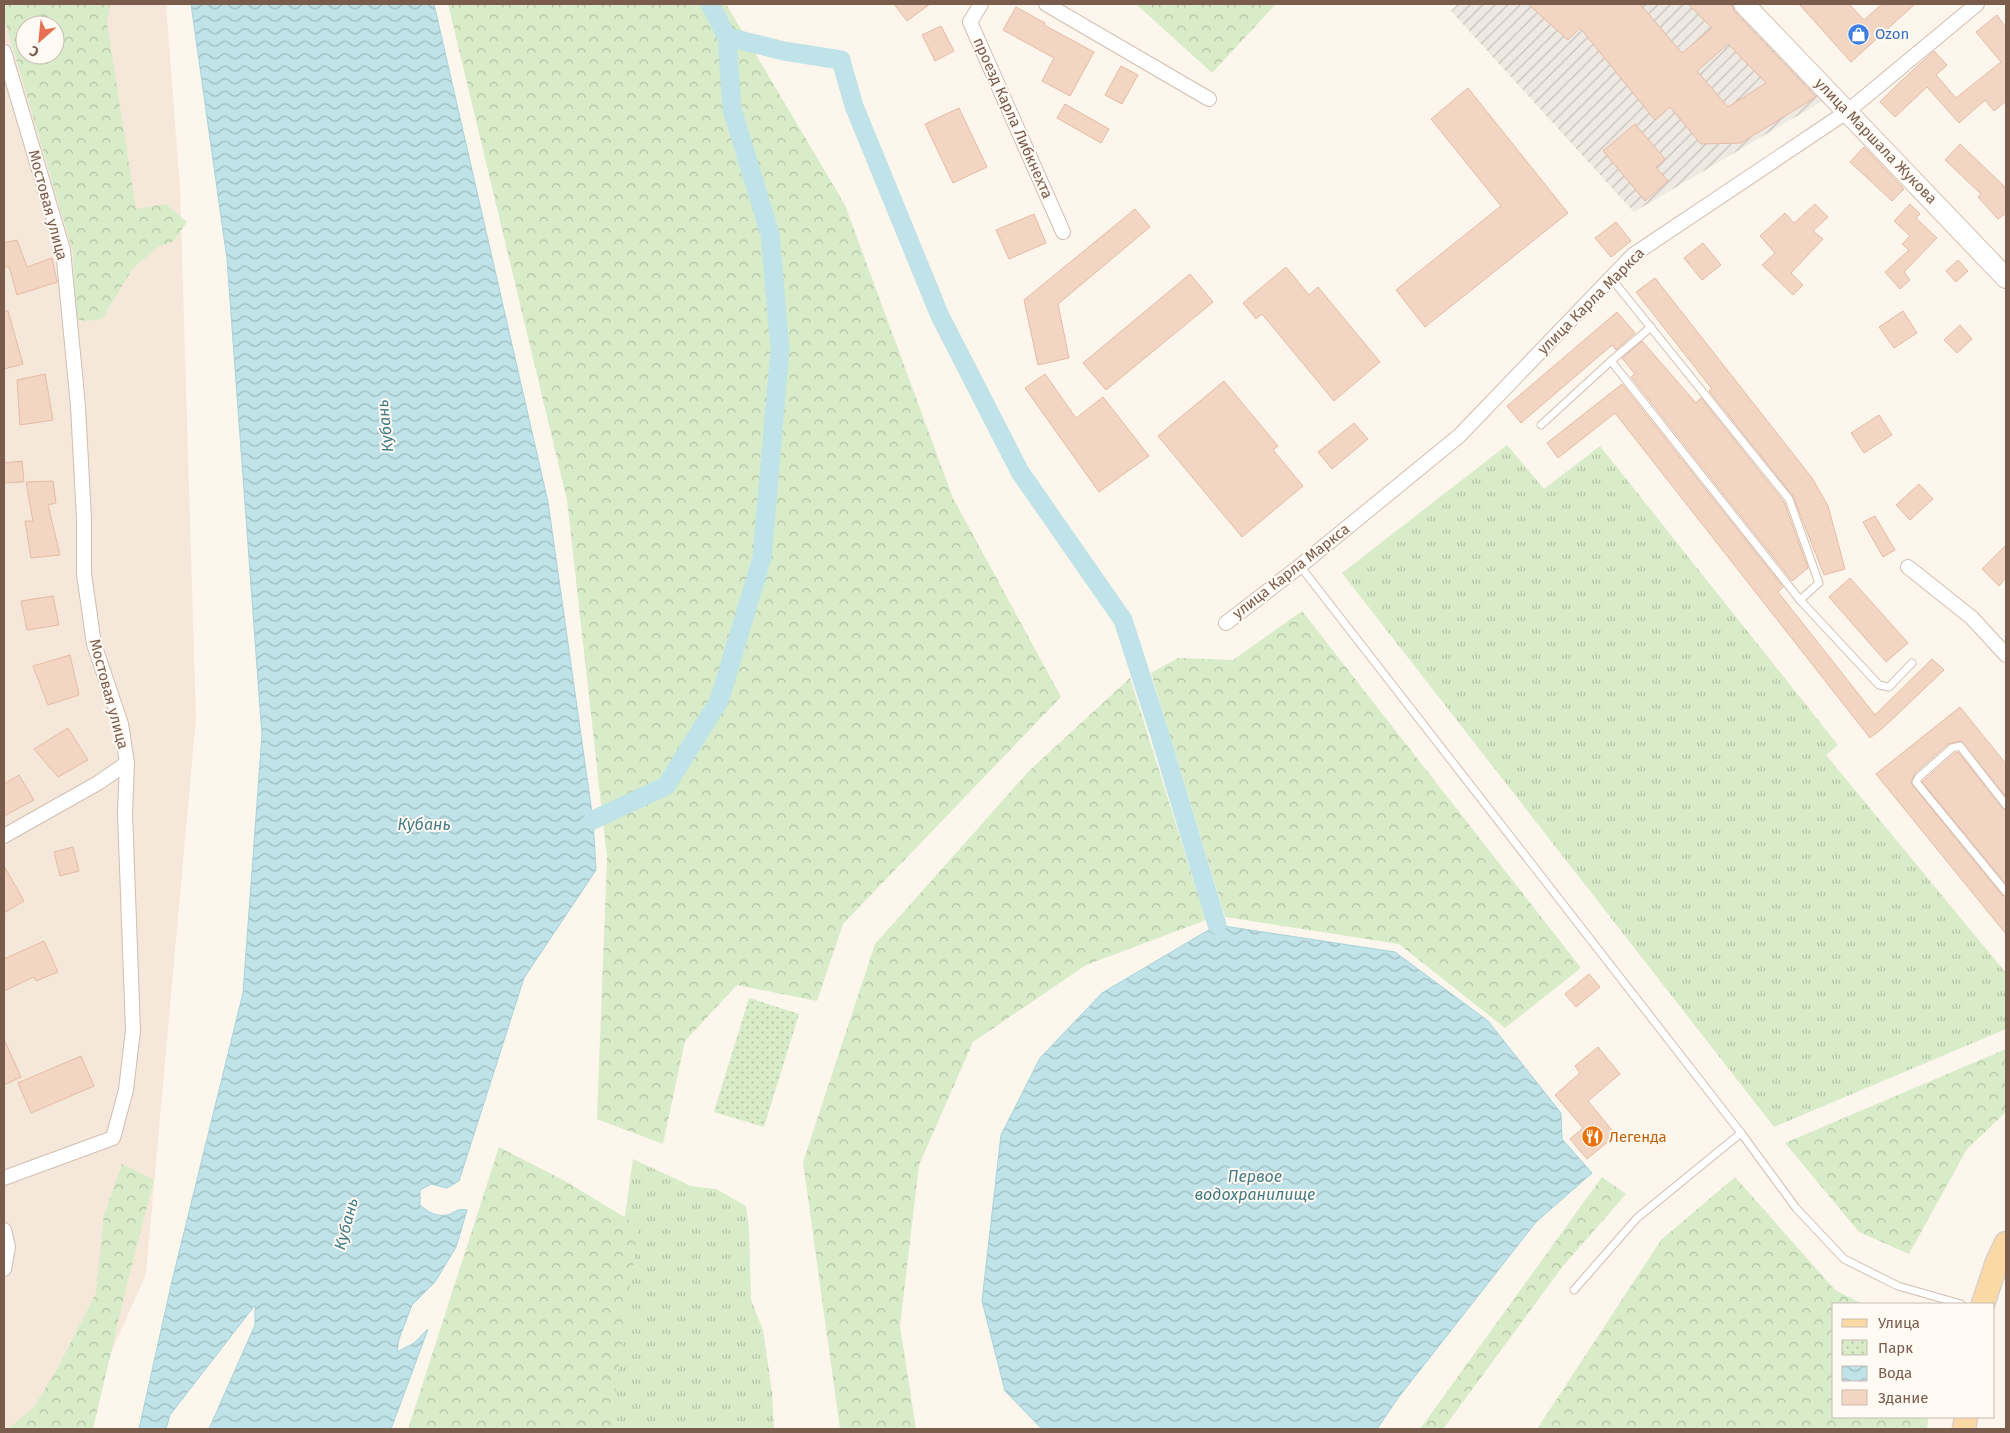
<svg xmlns="http://www.w3.org/2000/svg" width="2010" height="1433" font-family="'Fira Sans',sans-serif">
<defs>
<pattern id="industrial-furrows" width="10" height="10" patternUnits="userSpaceOnUse" patternTransform="scale(1.25)"><rect width="10" height="10" fill="#efe9e4"/><path d="M-1 1l2-2M0 10L10 0M9 11l2-2" fill="none" stroke="#c7c0bb"/></pattern>
<pattern id="grass-tufts" width="24" height="20" patternUnits="userSpaceOnUse" patternTransform="scale(1.25)"><rect width="24" height="20" fill="#d8ecc9"/><path d="M3 7l-1-3M5 7V3M7 7l1-3M15 17l-1-3M17 17v-4M19 17l1-3" fill="none" stroke="#b4c2a5"/></pattern>
<pattern id="forest-crowns" width="20" height="18" patternUnits="userSpaceOnUse" patternTransform="scale(1.25)"><rect width="20" height="18" fill="#d8ecc9"/><path d="M2 6a3 3 0 1 1 6 0M12 15a3 3 0 1 1 6 0" fill="none" stroke="#b4c2a5"/></pattern>
<pattern id="park-dots" width="8" height="8" patternUnits="userSpaceOnUse" patternTransform="scale(1.25)"><rect width="8" height="8" fill="#d8ecc9"/><path d="M2 2h.1M6 6h.1" fill="none" stroke="#b4c2a5" stroke-width="1.8" stroke-linecap="round"/></pattern>
<pattern id="water-waves" width="16" height="10" patternUnits="userSpaceOnUse" patternTransform="scale(1.25)"><rect width="16" height="10" fill="#bfe3e8"/><path d="M0 5q4-4 8 0t8 0" fill="none" stroke="#a0bbbe"/></pattern>
</defs>
<rect width="100%" height="100%" fill="#fdf6ec"/>
<path fill="#f5e8da" fill-rule="evenodd" d="M4,4H166L180,187L196,718L146,1274L77,1429H4ZM25,25H55V55H25Z"/>
<polygon fill="url(#industrial-furrows)" points="1458,4 1733,4 1826,99 1634,212 1451,11"/>
<g fill="url(#grass-tufts)">
<polygon points="1507,445 1544,489 1600,446 1838,745 1826,755 2006,973 2006,1029 1774,1127 1342,573"/>
<polygon points="633,1159 691,1186 716,1189 746,1206 749,1228 751,1300 763,1330 772,1392 774,1429 594,1429"/>
</g>
<g fill="url(#forest-crowns)" fill-rule="evenodd">
<path d="M4,4H110L107,23L136,209L166,204L187,222L173,242L159,246L133,268L102,319L87,321L76,319L73,252L4,18ZM25,25H55V55H25Z"/>
<polygon points="448,4 726,4 845,205 953,498 1061,697 843,924 817,1001 737,985 685,1041 663,1144 597,1119 607,857 567,500"/>
<polygon points="1136,4 1276,4 1212,73"/>
<polygon points="1302,611 1581,968 1505,1028 1399,944 1225,917 1151,673 1178,658 1233,660"/>
<polygon points="1130,678 1206,920 1086,965 973,1042 919,1165 900,1326 916,1429 840,1429 803,1162 875,944 1029,771"/>
<polygon points="2006,1049 2006,1112 1967,1149 1909,1254 1859,1232 1785,1143"/>
<polygon points="499,1147 565,1181 639,1226 610,1429 408,1429"/>
<polygon points="122,1164 154,1180 128,1280 93,1429 8,1429 33,1408 56,1371 96,1293 104,1215"/>
<polygon points="1602,1177 1626,1194 1563,1266 1443,1429 1420,1429"/>
<polygon points="1735,1177 1835,1290 1863,1304 1834,1304 1834,1417 1928,1417 1927,1429 1537,1429 1661,1240"/>
</g>
<polygon fill="url(#park-dots)" points="749,998 799,1014 764,1127 714,1112"/>
<g fill="url(#water-waves)" stroke="#a5d3da">
<path d="M191,4H434L548,502L593,820L596,870L524,978L459,1181L447,1188L431,1184L420,1190V1205C428,1212 436,1217 447,1215C456,1213 455,1208 467,1210L456,1247L435,1282L412,1305L399,1339L397,1352L414,1343L428,1329L391,1429H209L255,1325V1305L170,1415L166,1429H139L172,1281L243,993L262,735L227,259Z"/>
<polygon points="1217,925 1395,952 1488,1021 1561,1113 1562,1139 1592,1173 1536,1222 1398,1398 1377,1429 1042,1429 1005,1391 982,1301 1001,1135 1040,1058 1102,993"/>
</g>
<g fill="none" stroke-linecap="round" stroke-linejoin="round">
<g stroke="#bfe3e8" stroke-width="19">
<polyline points="710,4 727,37"/>
<polyline points="593,820 666,786 719,701 762,558 780,349 770,234 732,109 727,37 784,51 841,60 854,106 940,316 1020,472 1123,620 1159,732 1217,925"/>
</g>
</g>
<g fill="#f3d5c3" stroke="#e6bba3" fill-rule="evenodd">
<polygon points="894,4 930,4 907,21"/>
<path d="M1528,4H1640L1682,53L1712,28L1688,4H1731L1735,12L1816,97L1741,143L1701,144L1670,107L1655,120L1580,28L1568,40ZM1728,44L1766,83L1728,107L1697,71Z"/>
<polygon points="1799,4 1849,4 1864,20 1882,4 1915,4 1851,62"/>
<polygon points="1016,7 1045,23 1044,25 1094,52 1070,96 1042,81 1054,58 1003,30"/>
<polygon points="1997,15 2006,28 2006,101 1994,111 1985,100 1959,123 1927,87 1895,117 1880,102 1900,82 1934,51 1947,65 1936,75 1956,98 2001,62 1976,32"/>
<polygon points="941,26 954,51 935,61 922,35"/>
<polygon points="1121,66 1138,75 1122,104 1105,95"/>
<polygon points="1468,88 1568,213 1425,327 1396,290 1501,206 1431,119"/>
<polygon points="1065,104 1109,129 1101,143 1057,118"/>
<polygon points="959,108 987,167 953,183 925,124"/>
<polygon points="1635,124 1665,159 1656,167 1668,181 1645,201 1603,151"/>
<polygon points="1960,144 2006,188 2006,213 1998,219 1978,197 1981,194 1945,160"/>
<polygon points="1864,147 1904,189 1892,201 1850,162"/>
<polygon points="1815,204 1828,217 1813,231 1823,239 1791,273 1803,285 1793,295 1762,265 1775,253 1760,236 1785,213 1794,223"/>
<polygon points="1910,204 1920,214 1916,218 1937,238 1904,272 1910,280 1900,289 1885,272 1909,250 1902,244 1910,236 1894,221"/>
<polygon points="1135,209 1150,227 1058,304 1069,358 1038,365 1024,300"/>
<polygon points="1034,214 1046,243 1009,259 996,230"/>
<polygon points="1616,222 1631,241 1611,257 1595,238"/>
<polygon points="17,240 27,267 52,258 57,282 17,295 9,266 4,268 4,243"/>
<polygon points="1703,243 1721,265 1702,280 1684,258"/>
<polygon points="1958,260 1968,271 1956,282 1946,271"/>
<polygon points="1286,267 1309,295 1318,287 1380,362 1334,401 1262,314 1256,319 1243,303"/>
<polygon points="1190,274 1213,302 1106,390 1083,363"/>
<polygon points="1655,278 1812,478 1828,506 1845,569 1824,575 1793,496 1709,391 1712,389 1636,292"/>
<polygon points="4,311 8,311 23,364 4,369"/>
<polygon points="1903,311 1917,333 1894,348 1879,327"/>
<polygon points="1617,312 1635,333 1616,350 1612,345 1521,423 1507,406"/>
<polygon points="1960,325 1972,339 1957,353 1944,340"/>
<polygon points="1642,341 1696,403 1701,398 1784,502 1808,568 1792,581 1631,377 1635,374 1622,358"/>
<polygon points="45,374 53,420 20,425 17,380"/>
<polygon points="1045,374 1076,418 1103,397 1149,456 1099,492 1025,388"/>
<polygon points="1224,381 1278,446 1273,450 1303,486 1242,537 1158,436"/>
<polygon points="1622,384 1783,587 1778,592 1875,715 1932,659 1944,670 1884,727 1870,738 1615,413 1558,458 1547,443"/>
<polygon points="1879,415 1892,435 1864,453 1851,433"/>
<polygon points="1354,423 1368,439 1332,469 1318,452"/>
<polygon points="22,461 24,482 4,483 4,463"/>
<polygon points="53,481 56,503 48,505 60,555 31,558 25,521 33,521 26,482"/>
<polygon points="1919,484 1933,499 1910,520 1896,505"/>
<polygon points="1875,516 1895,550 1883,557 1863,522"/>
<polygon points="2006,545 2006,578 1999,586 1982,569"/>
<polygon points="1850,578 1908,643 1886,662 1829,597"/>
<polygon points="53,596 59,625 27,630 21,601"/>
<polygon points="70,655 79,695 48,705 33,666"/>
<polygon points="1960,707 2006,764 2006,797 1961,741 1948,744 1915,773 1911,783 2002,895 2006,897 2006,934 1876,774"/>
<polygon points="68,728 88,760 58,777 34,749"/>
<polygon points="1958,752 2002,808 2006,810 2006,884 1922,782 1955,753"/>
<polygon points="19,775 34,800 4,816 4,784"/>
<polygon points="73,847 79,871 60,876 54,852"/>
<polygon points="4,866 24,901 4,913"/>
<polygon points="44,941 58,972 36,981 34,977 4,991 4,959"/>
<polygon points="1589,974 1600,987 1576,1007 1565,994"/>
<polygon points="4,1039 21,1077 4,1085"/>
<polygon points="1598,1047 1620,1074 1588,1101 1616,1135 1587,1159 1570,1139 1583,1128 1555,1095 1580,1073 1575,1066"/>
<polygon points="81,1056 94,1086 31,1113 18,1083"/>
</g>
<g fill="none" stroke-linecap="round" stroke-linejoin="round">
<defs>
<g id="lane">
<polyline points="1611,278 1789,499 1819,583 1800,600"/>
<polyline points="1611,361 1800,600 1879,685 1889,687 1912,663"/>
<polyline points="1541,425 1611,361 1651,327"/>
<polyline points="1300,566 1741,1133 1796,1208 1844,1259 1898,1286 1961,1304"/>
<polyline points="2006,805 1960,746 1952,748 1919,777 1916,782 2006,892"/>
<polyline points="1574,1290 1637,1218 1741,1133"/>
</g>
<g id="street">
<polyline points="981,4 970,22 1063,232"/>
<polyline points="1046,4 1209,99"/>
<polyline points="4,52 63,250 78,406 84,519 84,574 94,644 121,724 127,763 125,813 133,1030 126,1090 113,1138 4,1178"/>
<polyline points="1908,567 1972,618 2006,655"/>
<polyline points="1226,623 1300,566 1459,436 1633,255 1848,111 1977,4"/>
<polyline points="4,836 98,783 127,763"/>
<polyline points="4,1230 8,1247 4,1269"/>
</g>
<polyline id="secondary" points="1744,4 2006,278"/>
<g id="primary">
<polyline points="1983,1304 1997,1262 2006,1243"/>
<polyline points="1964,1429 1966,1417"/>
</g>
</defs>
<use href="#lane" stroke="#d1beb0" stroke-width="9"/>
<use href="#street" stroke="#d1beb0" stroke-width="16"/>
<use href="#secondary" stroke="#d6c0b0" stroke-width="22"/>
<use href="#primary" stroke="#dad1cd" stroke-width="25"/>
<use href="#lane" stroke="#fff" stroke-width="7"/>
<use href="#street" stroke="#fff" stroke-width="14"/>
<use href="#secondary" stroke="#fff" stroke-width="20"/>
<use href="#primary" stroke="#fbd9a5" stroke-width="22"/>
</g>
<defs>
<symbol id="shop-disc" viewBox="-11 -11 22 22"><circle r="9.5" fill="#3f7fe0" stroke="#fffaf3"/><path d="M-5-2.5h2.3a2.7 3.5 0 0 1 5.4 0H5L5.5 6h-11ZM-1.5-2.5h3a1.5 2.3 0 0 0-3 0Z" fill="#fff"/></symbol>
<symbol id="restaurant-disc" viewBox="-11 -11 22 22"><circle r="9.5" fill="#e8710a" stroke="#fffaf3"/><path d="M-5-6h1v4h1v-4h1v4h1v-4h1v5L-1.5 .5V6h-2V.5L-5-1ZM5-6V6H3V1.5H1.5Q1.5-4 5-6Z" fill="#fff"/></symbol>
</defs>
<g fill-rule="evenodd">
<use href="#shop-disc" x="1846" y="22" width="25" height="25"/>
<use href="#restaurant-disc" x="1580" y="1124" width="25" height="25"/>
</g>
<g text-anchor="middle" dominant-baseline="central" stroke-width="4" stroke-linejoin="round" paint-order="stroke">
<g font-size="15" fill="#366cbe" stroke="#fffaf3" text-anchor="start">
<text x="1875" y="34">Ozon</text>
</g>
<g font-size="15" fill="#7a5c4d" stroke="#fffaf3">
<text transform="translate(1013 118) rotate(66)">проезд Карла Либкнехта</text>
<text transform="translate(1876 141) rotate(46)">улица Маршала Жукова</text>
<text transform="translate(48 205) rotate(75)">Мостовая улица</text>
<text transform="translate(1591 301) rotate(-45)">улица Карла Маркса</text>
<text transform="translate(1291 571) rotate(-38)">улица Карла Маркса</text>
<text transform="translate(109 694) rotate(75)">Мостовая улица</text>
</g>
<g font-size="15" fill="#c56008" stroke="#fffaf3" text-anchor="start">
<text x="1609" y="1137">Легенда</text>
</g>
<g font-size="16" font-style="italic" fill="#437c86" stroke="#fffaf3">
<text transform="translate(385 426) rotate(-96)">Кубань</text>
<text x="424" y="824">Кубань</text>
<text x="1255" y="1176">Первое<tspan x="1255" dy="18">водохранилище</tspan></text>
<text transform="translate(346 1224) rotate(-75)">Кубань</text>
</g>
</g>
<rect width="2010" height="1433" fill="none" stroke="#7a5c4d" stroke-width="10"/>
<rect x="1832" y="1303" width="162" height="115" fill="#fffaf3" stroke="#cabbb1"/>
<rect x="1842" y="1319" width="25" height="8" fill="#fbd9a5" stroke="#cabbb1"/>
<text x="1878" y="1328" font-size="15" fill="#7a5c4d">Улица</text>
<rect x="1842" y="1340" width="25" height="15" fill="url(#park-dots)" stroke="#cabbb1"/>
<text x="1878" y="1353" font-size="15" fill="#7a5c4d">Парк</text>
<rect x="1842" y="1366" width="25" height="15" fill="url(#water-waves)" stroke="#cabbb1"/>
<text x="1878" y="1378" font-size="15" fill="#7a5c4d">Вода</text>
<rect x="1842" y="1390" width="25" height="15" fill="#f3d5c3" stroke="#cabbb1"/>
<text x="1878" y="1403" font-size="15" fill="#7a5c4d">Здание</text>
<g transform="translate(40 40) rotate(207)"><circle r="24" fill="#fffaf3" stroke="#cabbb1"/>
<path d="M0-4L9 19L0 12L-9 19Z" fill="#e76f51"/>
<text y="-8" font-size="14" font-weight="bold" text-anchor="middle" fill="#7a5c4d">С</text>
</g>
</svg>
